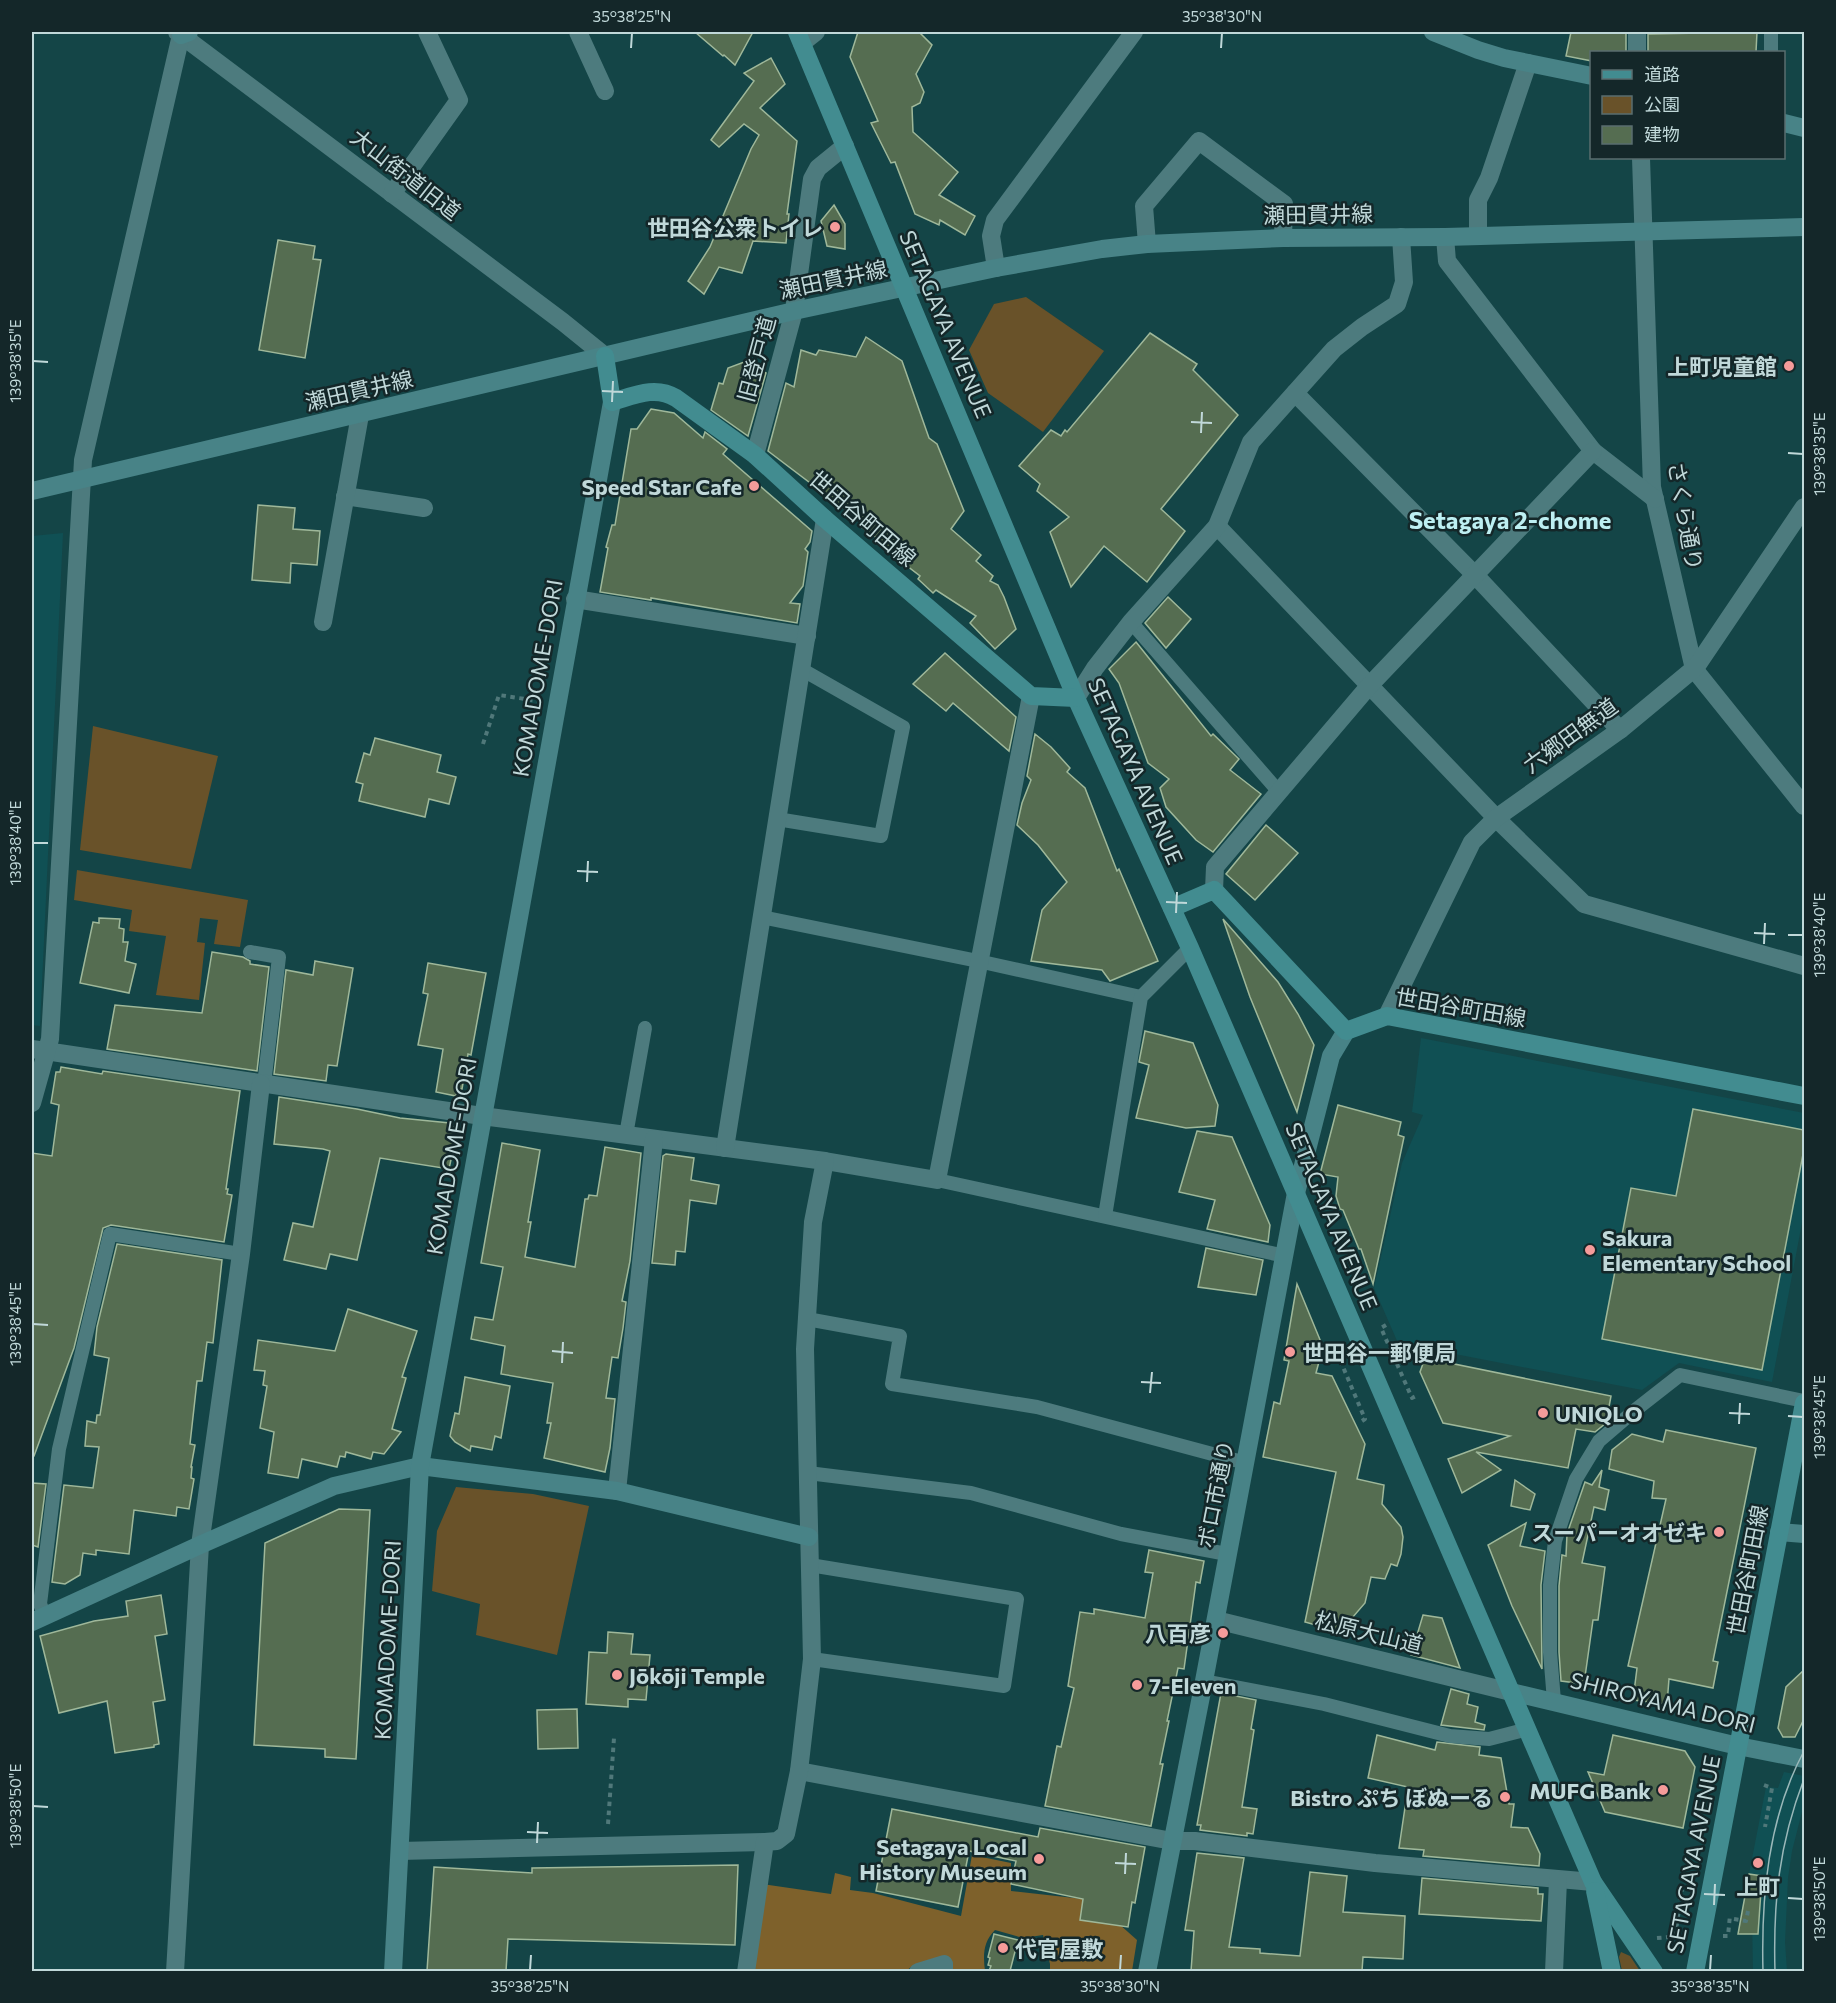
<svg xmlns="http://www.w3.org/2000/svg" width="1836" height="2003" font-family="Commissioner,'Noto Sans JP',sans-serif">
<rect width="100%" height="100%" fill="#144547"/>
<g fill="#105054">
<polygon points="63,533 40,1026 32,1025 32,536"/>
<polygon points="1421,1038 1804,1113 1804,1212 1772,1382 1679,1363 1642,1390 1398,1343 1374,1288 1402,1163 1423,1115 1412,1112"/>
<polygon points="1784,1772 1804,1776 1804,1804 1792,1851 1788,1878 1785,1942 1787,1971 1753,1971 1752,1916 1741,1915 1766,1787 1778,1788"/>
</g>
<g fill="#695229">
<polygon points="1026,297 1104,351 1043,432 988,393 969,350 994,304"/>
<polygon points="93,726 218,756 191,869 80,850"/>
<polygon points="77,870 248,900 240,947 214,944 218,920 200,918 197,942 205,943 199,1000 156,995 166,936 129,931 132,910 74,900"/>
<polygon points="456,1487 533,1494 589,1506 557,1655 476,1635 480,1604 432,1591 437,1531"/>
<polygon points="1621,1952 1630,1956 1640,1971 1622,1971 1619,1957"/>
</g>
<path fill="#7e612b" d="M972,1855L1011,1863V1891L1092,1900L1137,1940L1132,1971H1050V1964L1043,1935L1023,1938L995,1930C983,1942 983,1955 985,1971H918L911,1967L905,1972H750L762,1884L831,1894L835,1873L851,1877L850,1890L873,1893L961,1916Z"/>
<g fill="#556d51" stroke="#9fb89a" stroke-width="1.5">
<polygon points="695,32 753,32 735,65 724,55 723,56"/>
<polygon points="858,32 919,32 932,45 916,74 924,92 920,103 912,107 913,132 958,172 939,195 975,216 965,235 940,220 939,225 915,214 895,162 891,163 871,123 878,121 850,57"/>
<polygon points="1571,32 1626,32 1626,52 1592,52 1592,61 1566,56"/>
<polygon points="1702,32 1757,32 1756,52 1648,52 1648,34 1702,33"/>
<polygon points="771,58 785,84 760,108 797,141 787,214 789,214 786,243 753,241 742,273 719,267 704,294 688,281 710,247 751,149 759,135 744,124 719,147 711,140 754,81 744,73"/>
<polygon points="834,205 845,224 845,249 827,246 821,221"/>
<polygon points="278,240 315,246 313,259 321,260 305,358 259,350"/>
<polygon points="1150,333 1197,364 1193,370 1238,415 1161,509 1185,531 1147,582 1104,546 1071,587 1050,532 1069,517 1037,491 1040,484 1019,466 1051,430 1061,436 1065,430 1067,432"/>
<polygon points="866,337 902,361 929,438 937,444 964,511 951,529 981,555 976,561 993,576 990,581 998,585 1004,597 1016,629 995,649 970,623 976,616 936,590 933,593 918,579 920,576 881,546 884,543 861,527 863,523 768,451 786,383 794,387 801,350 816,355 819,350 856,357"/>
<polygon points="744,362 766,373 748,436 711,410 719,383 723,384 728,368"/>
<polygon points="651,409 674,413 703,438 705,432 727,449 723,454 812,531 810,542 805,549 808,552 803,586 790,603 800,604 797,623 651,598 651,600 600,592 608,548 606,547 612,525 615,525 631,429 637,429"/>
<polygon points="258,505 295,508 293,529 320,531 317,565 291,563 290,583 252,580"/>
<polygon points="1168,597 1191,619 1166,648 1145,623"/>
<polygon points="1136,642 1211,736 1213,734 1239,759 1230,770 1261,794 1213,852 1196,840 1166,807 1160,788 1169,779 1148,763 1119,683 1109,669"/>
<polygon points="945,653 1016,717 1009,751 953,703 946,711 913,684"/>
<polygon points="1035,734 1051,747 1070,768 1067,772 1085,788 1117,871 1119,869 1158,961 1110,981 1102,970 1031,961 1042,910 1067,882 1038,845 1017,825 1022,803 1031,780 1027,776"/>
<polygon points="375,738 441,755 437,772 456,777 449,804 429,799 425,817 359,801 363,784 356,782 364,753 370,755"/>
<polygon points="1266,825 1298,853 1255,900 1226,874"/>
<polygon points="99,918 120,919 119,928 124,929 123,942 128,942 125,961 136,964 129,993 80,983 93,922 99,923"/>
<polygon points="1223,919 1278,982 1298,1014 1314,1045 1297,1112 1250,997"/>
<polygon points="212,952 243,957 250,961 250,964 269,967 257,1071 107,1049 115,1005 202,1013"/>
<polygon points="315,961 353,968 337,1066 328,1065 326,1081 274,1074 286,970 313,975"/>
<polygon points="428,963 486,973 471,1055 468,1054 462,1089 457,1089 456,1096 436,1092 443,1049 418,1045 428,994 423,993"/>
<polygon points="1145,1031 1193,1043 1218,1105 1215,1126 1186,1128 1136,1118 1149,1065 1139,1062"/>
<polygon points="61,1067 102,1074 103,1071 240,1091 226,1189 228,1189 227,1194 232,1195 224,1242 111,1225 103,1228 74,1348 34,1456 32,1456 32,1153 52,1156 59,1105 51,1103 56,1072 60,1072"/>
<polygon points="279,1097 357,1109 400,1118 450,1123 457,1132 449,1169 380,1158 357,1260 330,1254 326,1269 284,1260 293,1223 313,1227 330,1151 323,1149 274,1144"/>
<polygon points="1338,1105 1401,1122 1398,1135 1404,1137 1373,1284 1361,1249 1359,1249 1343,1210 1340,1209 1336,1196 1338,1177 1320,1174"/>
<polygon points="1693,1109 1804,1130 1804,1149 1762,1370 1602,1339 1631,1188 1676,1196"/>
<polygon points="1197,1131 1232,1137 1270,1225 1268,1242 1207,1229 1215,1200 1179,1192"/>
<polygon points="502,1143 540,1150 528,1222 531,1222 525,1257 575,1267 585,1199 588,1199 589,1195 597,1196 605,1147 641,1153 630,1261 622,1301 626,1302 623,1328 618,1358 612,1357 606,1398 615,1399 610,1448 605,1472 544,1458 551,1423 547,1423 553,1383 501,1374 505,1346 471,1339 475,1317 493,1320 503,1267 481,1263"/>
<polygon points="666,1154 694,1158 691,1180 719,1185 716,1204 690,1200 685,1252 676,1251 675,1265 652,1263 663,1156"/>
<polygon points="117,1244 222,1260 213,1343 207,1342 202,1381 197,1381 190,1444 195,1445 191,1467 192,1467 191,1478 194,1479 189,1509 177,1507 176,1516 134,1510 129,1554 96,1550 96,1555 83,1553 80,1575 65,1584 52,1582 64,1485 93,1488 99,1447 85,1446 87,1421 96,1423 97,1415 100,1415 109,1358 94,1355 97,1327"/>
<polygon points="1206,1248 1263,1260 1256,1295 1198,1287"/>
<polygon points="1297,1284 1323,1347 1316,1373 1332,1376 1365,1444 1357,1479 1384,1485 1382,1504 1401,1527 1403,1537 1401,1554 1397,1566 1391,1564 1385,1579 1371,1577 1365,1603 1340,1632 1305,1622 1336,1472 1263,1457 1274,1402 1280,1404 1289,1361 1284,1360"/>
<polygon points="348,1309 417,1331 402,1377 406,1378 392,1429 401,1432 384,1454 373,1452 371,1459 346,1452 345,1457 340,1456 337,1467 302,1459 298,1478 268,1473 274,1432 260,1428 267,1386 263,1385 265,1371 254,1370 258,1340 335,1351"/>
<polygon points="1425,1358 1611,1396 1606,1423 1595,1432 1576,1429 1568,1468 1476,1452 1501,1470 1462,1493 1448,1459 1510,1436 1443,1423 1420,1372"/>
<polygon points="465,1377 510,1386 501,1438 495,1436 492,1450 471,1446 470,1451 455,1442 450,1436 455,1413 459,1414"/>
<polygon points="1666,1430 1756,1448 1713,1661 1718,1662 1713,1688 1669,1679 1667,1704 1633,1700 1637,1668 1628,1666 1666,1499 1652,1498 1654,1481 1609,1469 1612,1450 1632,1434 1663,1442"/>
<polygon points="1602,1470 1599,1487 1609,1490 1605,1510 1594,1507 1582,1563 1605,1567 1598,1620 1593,1620 1584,1684 1561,1681 1559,1652 1559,1586 1562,1555 1566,1556 1567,1534 1585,1482 1592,1485"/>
<polygon points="1515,1480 1535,1494 1530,1510 1511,1506"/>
<polygon points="32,1483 46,1484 38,1547 32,1545"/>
<polygon points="339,1509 370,1510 356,1759 325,1757 325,1749 254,1745 265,1543"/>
<polygon points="1526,1523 1520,1546 1545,1551 1541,1585 1542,1669 1512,1606 1488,1545"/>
<polygon points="1149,1550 1204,1561 1200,1583 1196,1582 1184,1669 1178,1668 1167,1721 1169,1721 1160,1764 1163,1764 1151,1826 1045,1806 1057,1746 1061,1747 1074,1688 1068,1686 1080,1612 1094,1614 1094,1609 1145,1618 1153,1573 1145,1572"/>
<polygon points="161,1595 167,1634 155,1636 165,1700 153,1702 159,1744 154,1745 154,1747 115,1753 107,1701 59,1713 40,1636 94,1621 128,1616 126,1601"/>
<polygon points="1423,1615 1442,1618 1460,1668 1411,1655"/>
<polygon points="608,1632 633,1634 631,1654 650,1655 646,1700 628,1699 628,1707 586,1704 589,1652 607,1653"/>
<polygon points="1804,1670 1804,1719 1795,1737 1783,1737 1778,1728 1786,1687"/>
<polygon points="1451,1689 1469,1694 1467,1704 1478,1707 1475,1722 1485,1725 1484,1730 1441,1725"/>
<polygon points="1221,1693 1256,1700 1251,1729 1254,1730 1242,1807 1257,1809 1253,1834 1247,1833 1247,1836 1200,1830 1201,1825 1197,1825"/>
<polygon points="577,1709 578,1748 538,1749 537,1710"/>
<polygon points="1377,1735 1435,1750 1437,1742 1480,1747 1479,1755 1501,1758 1509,1804 1514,1804 1511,1827 1528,1828 1540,1854 1539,1866 1423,1856 1424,1850 1399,1848 1408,1787 1368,1778"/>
<polygon points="1613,1735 1685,1751 1695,1767 1683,1828 1605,1812 1588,1772 1604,1775"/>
<polygon points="892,1809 1038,1837 1040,1828 1145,1847 1135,1903 1132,1902 1128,1927 1080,1920 1083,1899 1011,1884 1016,1861 969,1851 958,1907 876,1891"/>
<polygon points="1197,1853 1244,1858 1229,1947 1260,1949 1260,1953 1300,1956 1310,1872 1347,1876 1343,1912 1405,1916 1403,1959 1363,1957 1362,1971 1191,1971 1194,1931 1185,1930"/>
<polygon points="738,1865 735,1945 508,1939 506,1971 427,1971 434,1867 532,1873 532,1868"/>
<polygon points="1749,1874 1762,1876 1758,1934 1738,1934"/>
<polygon points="1422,1878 1538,1888 1538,1894 1543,1894 1541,1921 1419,1914"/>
<polygon points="994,1934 1018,1940 1010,1971 989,1971 991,1966 988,1965 990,1958 988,1957"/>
</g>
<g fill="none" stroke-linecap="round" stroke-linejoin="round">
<g stroke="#50787a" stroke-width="4" stroke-dasharray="4.5 4.5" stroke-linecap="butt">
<polyline points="483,744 499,695 538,701"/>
<polyline points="1386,1325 1381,1328 1412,1398 1416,1396"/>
<polyline points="1331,1350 1335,1348 1365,1419 1362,1421"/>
<polyline points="1764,1785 1772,1788 1765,1827"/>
<polyline points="608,1824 614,1738"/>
<polyline points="1734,1919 1746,1921 1748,1911"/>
<polyline points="1675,1936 1682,1890"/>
<polyline points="1723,1936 1728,1936 1730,1915"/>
<polyline points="1657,1938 1682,1936"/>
</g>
<g stroke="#4d7b7e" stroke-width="14">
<polyline points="1771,32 1771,52"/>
<polyline points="1131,622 1279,792"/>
<polyline points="777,819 881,836 903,727 801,669"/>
<polyline points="762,917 978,961 1141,997"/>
<polyline points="250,952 279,957 265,1076 261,1084"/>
<polyline points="626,1135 645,1028"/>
<polyline points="937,1180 1285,1256"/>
<polyline points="1105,1216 1141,997 1190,948"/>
<polyline points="807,1319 900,1336 892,1384 1037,1407 1246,1463"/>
<polyline points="808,1473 971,1493 1121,1534 1227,1554"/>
<polyline points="810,1565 1017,1599 1004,1686 812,1659"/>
<polyline points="45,1616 40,1604 59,1449 110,1234 241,1254"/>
<polyline points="1204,1681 1324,1704 1450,1736 1489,1739 1528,1729"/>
<polyline points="1554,1701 1550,1652 1550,1585 1555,1541 1576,1479 1599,1441 1634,1411 1680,1375 1804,1401"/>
</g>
<g stroke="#4d7b7e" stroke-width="18">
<polyline points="177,32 563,322 605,356"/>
<polyline points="578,32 605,91"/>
<polyline points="1637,32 1637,52"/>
<polyline points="802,43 816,32"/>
<polyline points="1641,158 1652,487 1694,669 1804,806"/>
<polyline points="392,194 459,100 427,32"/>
<polyline points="1478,236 1478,200 1489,178 1528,63"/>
<polyline points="1445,237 1447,261 1593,451 1655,499"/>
<polyline points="1147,244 1144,206 1199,141 1284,204 1283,238"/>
<polyline points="996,268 991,236 995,220 1134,32"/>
<polyline points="1295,393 1475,575 1620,730"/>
<polyline points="755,455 794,311 812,179 818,168 845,146"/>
<polyline points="345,496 424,508"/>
<polyline points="1217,526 1502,824 1584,904 1804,966"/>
<polyline points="575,599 807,636"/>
<polyline points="323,622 360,415"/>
<polyline points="1076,698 1095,668 1131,622 1217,526 1251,442 1334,349 1362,327 1397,304 1404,282 1401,237"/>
<polyline points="1214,890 1215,867 1369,686 1593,451"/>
<polyline points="1387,1016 1472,842 1496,818 1620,730 1696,667 1804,507"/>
<polyline points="32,1049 482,1116 825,1161 937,1180 1031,696"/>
<polyline points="32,1103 50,1039 83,460 181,35"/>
<polyline points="725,1148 825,519"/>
<polyline points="617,1491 654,1139"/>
<polyline points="1216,1620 1511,1692"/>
<polyline points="799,1771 1172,1841 1195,1841 1375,1863 1593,1882"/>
<polyline points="400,1851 765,1842"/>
<polyline points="175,1972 200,1545 241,1254 261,1084"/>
<polyline points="746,1972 765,1842 777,1841 786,1834 799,1771 812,1659 805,1349 813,1222 825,1161"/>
<polyline points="918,1972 944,1964 944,1972"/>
<polyline points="1554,1972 1558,1880"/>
</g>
<g stroke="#488387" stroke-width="18">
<polyline points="1433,32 1478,50 1504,58 1592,76"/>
<polyline points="181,35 189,32"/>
<polyline points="1784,123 1804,128"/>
<polyline points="32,491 794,311 996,268 1102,249 1147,244 1283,238 1445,237 1804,227"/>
<polyline points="1779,1532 1804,1534"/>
<polyline points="32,1622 200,1545 334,1486 420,1466 617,1491 809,1537"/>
<polyline points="1511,1692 1738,1746 1804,1759"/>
<polyline points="393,1972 420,1466 612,402"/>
<polyline points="1147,1972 1204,1681 1296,1193 1331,1056 1346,1031"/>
</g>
<g stroke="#428c90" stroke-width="18">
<polyline points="797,32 1076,698 1190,948 1593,1882 1654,1972"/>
<path d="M605,356L612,402C633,396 655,385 676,398L755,455L825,519L1031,696L1076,698"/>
<polyline points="1172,908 1214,890 1346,1031 1387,1016 1804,1096"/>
<polyline points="1595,1891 1612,1972"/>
<polyline points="1695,1972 1804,1403"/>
</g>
<g stroke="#9ab8b9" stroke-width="1.5">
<path d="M1763,1972C1761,1897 1768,1818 1804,1751"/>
<path d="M1775,1972C1773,1902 1779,1844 1804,1779"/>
</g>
</g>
<path fill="none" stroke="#c0d8d9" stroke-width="2" d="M631,48L632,33M1221,48L1222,33M33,361L48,362M602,391L623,392M612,402L613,381M1191,422L1212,423M1201,433L1202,412M1788,453L1803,454M33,843H48M577,871L598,872M587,882L588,861M1166,902L1187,903M1176,913L1177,892M1754,933L1775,934M1788,935H1803M1764,944L1765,923M33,1324L48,1325M552,1351L573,1353M562,1363L563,1342M1141,1382L1161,1383M1150,1393L1152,1372M1729,1413L1750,1414M1788,1416L1803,1417M1739,1424L1740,1403M33,1806L48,1807M527,1832L548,1833M537,1843L538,1822M1115,1863L1136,1864M1125,1874L1126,1853M1704,1894L1725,1895M1788,1898L1803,1899M1714,1905L1715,1884M530,1970L531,1955M1120,1970L1121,1955M1710,1970L1711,1955"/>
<g fill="#f59b9a" stroke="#142729" stroke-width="2">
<circle cx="835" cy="227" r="6"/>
<circle cx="1789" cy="366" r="6"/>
<circle cx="754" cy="486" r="6"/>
<circle cx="1590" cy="1250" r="6"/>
<circle cx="1290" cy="1352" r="6"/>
<circle cx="1543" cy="1413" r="6"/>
<circle cx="1719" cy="1532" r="6"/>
<circle cx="1223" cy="1633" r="6"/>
<circle cx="617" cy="1675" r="6"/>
<circle cx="1137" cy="1685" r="6"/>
<circle cx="1663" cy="1790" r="6"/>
<circle cx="1505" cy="1797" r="6"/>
<circle cx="1039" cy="1859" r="6"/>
<circle cx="1758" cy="1863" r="6"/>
<circle cx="1003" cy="1948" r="6"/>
</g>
<g text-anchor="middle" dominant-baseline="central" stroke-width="5" stroke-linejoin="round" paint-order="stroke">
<g font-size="22" fill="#c0d8d9" stroke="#142729">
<text transform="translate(406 174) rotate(38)">大山街道旧道</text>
<text transform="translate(1318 214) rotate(-1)">瀬田貫井線</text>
<text transform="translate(833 279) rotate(-12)">瀬田貫井線</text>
<text transform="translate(946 324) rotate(67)">SETAGAYA AVENUE</text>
<text transform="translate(756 359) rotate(-75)">旧登戸道</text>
<text transform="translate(359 390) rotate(-13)">瀬田貫井線</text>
<text transform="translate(1686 516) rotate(80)">さくら通り</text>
<text transform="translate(863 518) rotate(41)">世田谷町田線</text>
<text transform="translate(537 678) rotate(-80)">KOMADOME-DORI</text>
<text transform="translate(1570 735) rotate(-36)">六郷田無道</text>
<text transform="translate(1136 771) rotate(66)">SETAGAYA AVENUE</text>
<text transform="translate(1461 1007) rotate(10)">世田谷町田線</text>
<text transform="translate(451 1156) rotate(-80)">KOMADOME-DORI</text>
<text transform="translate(1332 1216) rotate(67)">SETAGAYA AVENUE</text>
<text transform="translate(1215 1494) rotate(-79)">ボロ市通り</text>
<text transform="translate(1747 1570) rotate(-79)">世田谷町田線</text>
<text transform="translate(1369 1632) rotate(14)">松原大山道</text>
<text transform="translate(387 1640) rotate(-87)">KOMADOME-DORI</text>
<text transform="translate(1663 1702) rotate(14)">SHIROYAMA DORI</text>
<text transform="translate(1693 1854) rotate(-79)">SETAGAYA AVENUE</text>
</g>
<g font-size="22" font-weight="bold" fill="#c0d8d9" stroke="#142729" text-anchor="end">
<text x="823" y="227">世田谷公衆トイレ</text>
<text x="1777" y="366">上町児童館</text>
<text x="742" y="486">Speed Star Cafe</text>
<text x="1602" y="1237" text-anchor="start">Sakura<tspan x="1602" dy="25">Elementary School</tspan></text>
<text x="1302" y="1352" text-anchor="start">世田谷一郵便局</text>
<text x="1555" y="1413" text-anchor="start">UNIQLO</text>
<text x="1707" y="1532">スーパーオオゼキ</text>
<text x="1211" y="1633">八百彦</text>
<text x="629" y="1675" text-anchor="start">Jōkōji Temple</text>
<text x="1149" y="1685" text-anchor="start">7-Eleven</text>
<text x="1651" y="1790">MUFG Bank</text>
<text x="1493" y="1797">Bistro ぷち ぼぬーる</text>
<text x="1027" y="1846">Setagaya Local<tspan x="1027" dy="25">History Museum</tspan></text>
<text x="1758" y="1886" text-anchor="middle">上町</text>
<text x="1015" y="1948" text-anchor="start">代官屋敷</text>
</g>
<g font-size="24" font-weight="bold" fill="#bdeff2" stroke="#142729">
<text x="1510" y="519">Setagaya 2-chome</text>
</g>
</g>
<rect width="1836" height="2003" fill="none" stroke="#142729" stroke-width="66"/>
<rect x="1590" y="51" width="195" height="108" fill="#142729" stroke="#596e6f" stroke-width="1.5"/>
<rect x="1602" y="70" width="30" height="9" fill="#428c90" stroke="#596e6f" stroke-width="1.5"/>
<text x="1644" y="81" font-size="18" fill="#c0d8d9">道路</text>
<rect x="1602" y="96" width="30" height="18" fill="#695229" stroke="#596e6f" stroke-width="1.5"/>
<text x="1644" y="111" font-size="18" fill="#c0d8d9">公園</text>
<rect x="1602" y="126" width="30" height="18" fill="#556d51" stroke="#596e6f" stroke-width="1.5"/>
<text x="1644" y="141" font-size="18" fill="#c0d8d9">建物</text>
<rect x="33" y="33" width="1770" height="1937" fill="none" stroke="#c0d8d9" stroke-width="2"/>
<g font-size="15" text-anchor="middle" fill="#c0d8d9">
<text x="632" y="22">35°38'25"N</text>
<text x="1222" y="22">35°38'30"N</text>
<text transform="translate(16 361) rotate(-90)" y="5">139°38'35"E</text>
<text transform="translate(1820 454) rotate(-90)" y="5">139°38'35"E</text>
<text transform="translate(16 843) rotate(-90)" y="5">139°38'40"E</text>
<text transform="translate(1820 935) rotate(-90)" y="5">139°38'40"E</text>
<text transform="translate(16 1324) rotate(-90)" y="5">139°38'45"E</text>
<text transform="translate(1820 1417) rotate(-90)" y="5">139°38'45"E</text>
<text transform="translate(16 1806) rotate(-90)" y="5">139°38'50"E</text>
<text transform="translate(1820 1899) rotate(-90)" y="5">139°38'50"E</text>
<text x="530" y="1992">35°38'25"N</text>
<text x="1120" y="1992">35°38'30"N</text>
<text x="1710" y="1992">35°38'35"N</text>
</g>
</svg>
